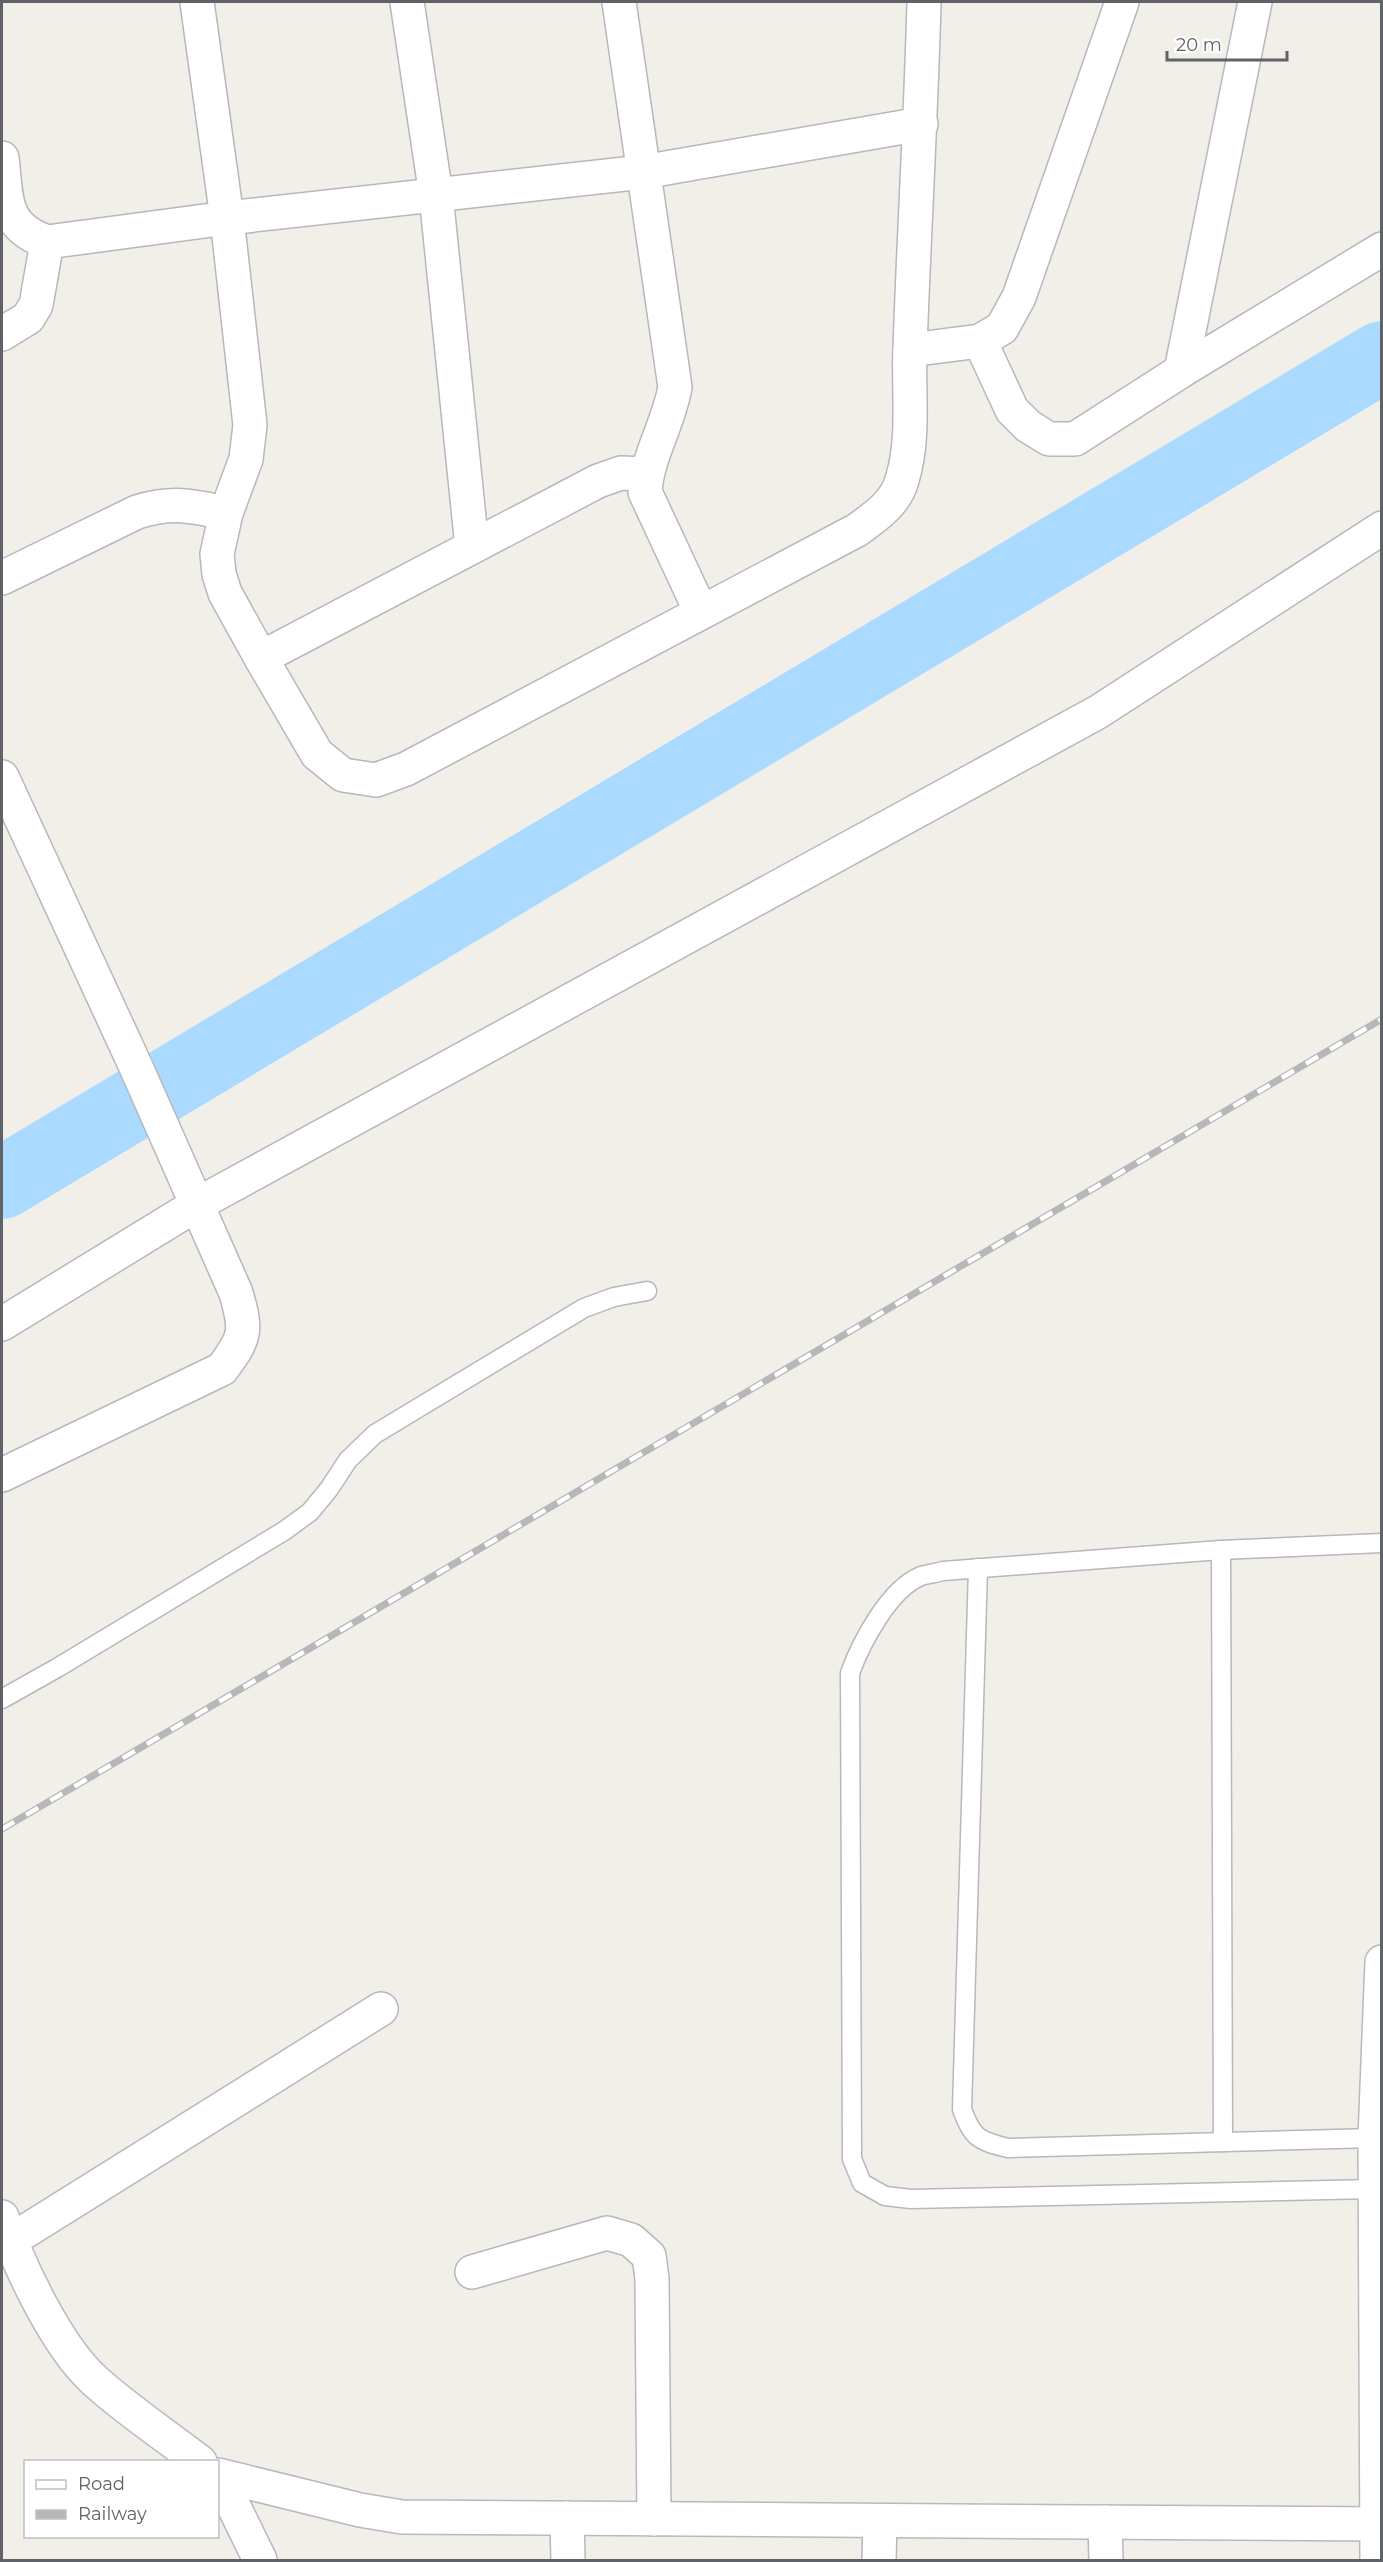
<svg xmlns="http://www.w3.org/2000/svg" width="1383" height="2562" font-family="Montserrat,sans-serif">
<rect width="100%" height="100%" fill="#f1efe8"/>
<g fill="none" stroke-linecap="round" stroke-linejoin="round">
<polyline stroke="#aadaff" stroke-width="72" points="2,1183 1382,357"/>
<defs>
<g id="lane">
<polyline points="1221,1550 1223,2142"/>
<path d="M978,1568L962,2109C972,2138 979,2141 1008,2148L1375,2138"/>
<polyline points="2,1699 57,1668 284,1531 310,1512 329,1489 348,1460 375,1434 584,1308 614,1297 647,1291"/>
<path d="M1375,2189L911,2199L885,2196L862,2183L852,2159L850,1673C861,1643 889,1589 921,1576C928,1574 936,1573 943,1571L1221,1550L1382,1543"/>
</g>
<g id="street">
<path d="M197,2L227,218L250,425L246,459L226,513L217,554L219,574L225,593L261,658L317,754L343,775L376,780L406,769L857,530C875,517 896,503 902,480C915,438 908,392 910,348C914,233 921,117 924,2"/>
<polyline points="407,2 436,195 472,547"/>
<path d="M619,2L675,387C669,423 647,456 645,492L701,612"/>
<path d="M2,158C7,199 2,226 47,242L227,218L643,172L921,124"/>
<polyline points="2,334 28,318 36,305 47,242"/>
<polyline points="980,341 1012,410 1028,426 1049,439 1075,439 1181,371 1382,249"/>
<polyline points="910,350 980,341 1002,328 1019,297 1122,2"/>
<polyline points="1181,371 1255,2"/>
<path d="M2,578L137,512C173,501 190,506 226,513"/>
<polyline points="261,658 598,481 621,473 646,474"/>
<path d="M2,777L136,1067L236,1293C247,1331 246,1337 222,1369L2,1475"/>
<polyline points="2,1324 196,1205 1098,712 1382,528"/>
<polyline points="2,2246 381,2009"/>
<polyline points="472,2272 607,2233 631,2240 649,2256 652,2279 654,2519"/>
<polyline points="219,2476 260,2560"/>
<polyline points="567,2518 568,2560"/>
<polyline points="1105,2522 1106,2560"/>
<polyline points="879,2560 880,2521"/>
</g>
<g id="secondary">
<path d="M2,2217C19,2266 56,2345 94,2380C127,2410 165,2435 200,2462"/>
<polyline points="218,2475 360,2510 402,2517 1382,2524"/>
<polyline points="1377,2560 1375,2138 1382,1962"/>
</g>
</defs>
<use href="#lane" stroke="#b5b8bc" stroke-width="21"/>
<use href="#street" stroke="#b5b8bc" stroke-width="36"/>
<use href="#secondary" stroke="#b6babf" stroke-width="36"/>
<use href="#lane" stroke="#fff" stroke-width="18"/>
<use href="#street" stroke="#fff" stroke-width="33"/>
<use href="#secondary" stroke="#fff" stroke-width="33"/>
<defs>
<polyline id="rail" points="2,1829 1382,1019"/>
</defs>
<use href="#rail" stroke="#b6b7b8" stroke-width="7"/>
<use href="#rail" stroke="#fff" stroke-width="4.5" stroke-dasharray="14" stroke-linecap="butt"/>
</g>
<rect width="1383" height="2562" fill="none" stroke="#5f6368" stroke-width="6"/>
<rect x="24" y="2460" width="195" height="78" fill="#ffffff" stroke="#bfc1c3" stroke-width="1.5"/>
<rect x="36" y="2480" width="30" height="9" fill="#ffffff" stroke="#bfc1c3" stroke-width="1.5"/>
<text x="78" y="2490" font-size="18" fill="#5f6368">Road</text>
<rect x="36" y="2510" width="30" height="9" fill="#b6b7b8" stroke="#bfc1c3" stroke-width="1.5"/>
<text x="78" y="2520" font-size="18" fill="#5f6368">Railway</text>
<path d="M1167 51v9h120v-9" fill="none" stroke="#5f6368" stroke-width="3"/>
<text x="1176" y="51" font-size="18" fill="#5f6368" stroke="#ffffff" stroke-width="4.5" paint-order="stroke">20 m</text>
</svg>
